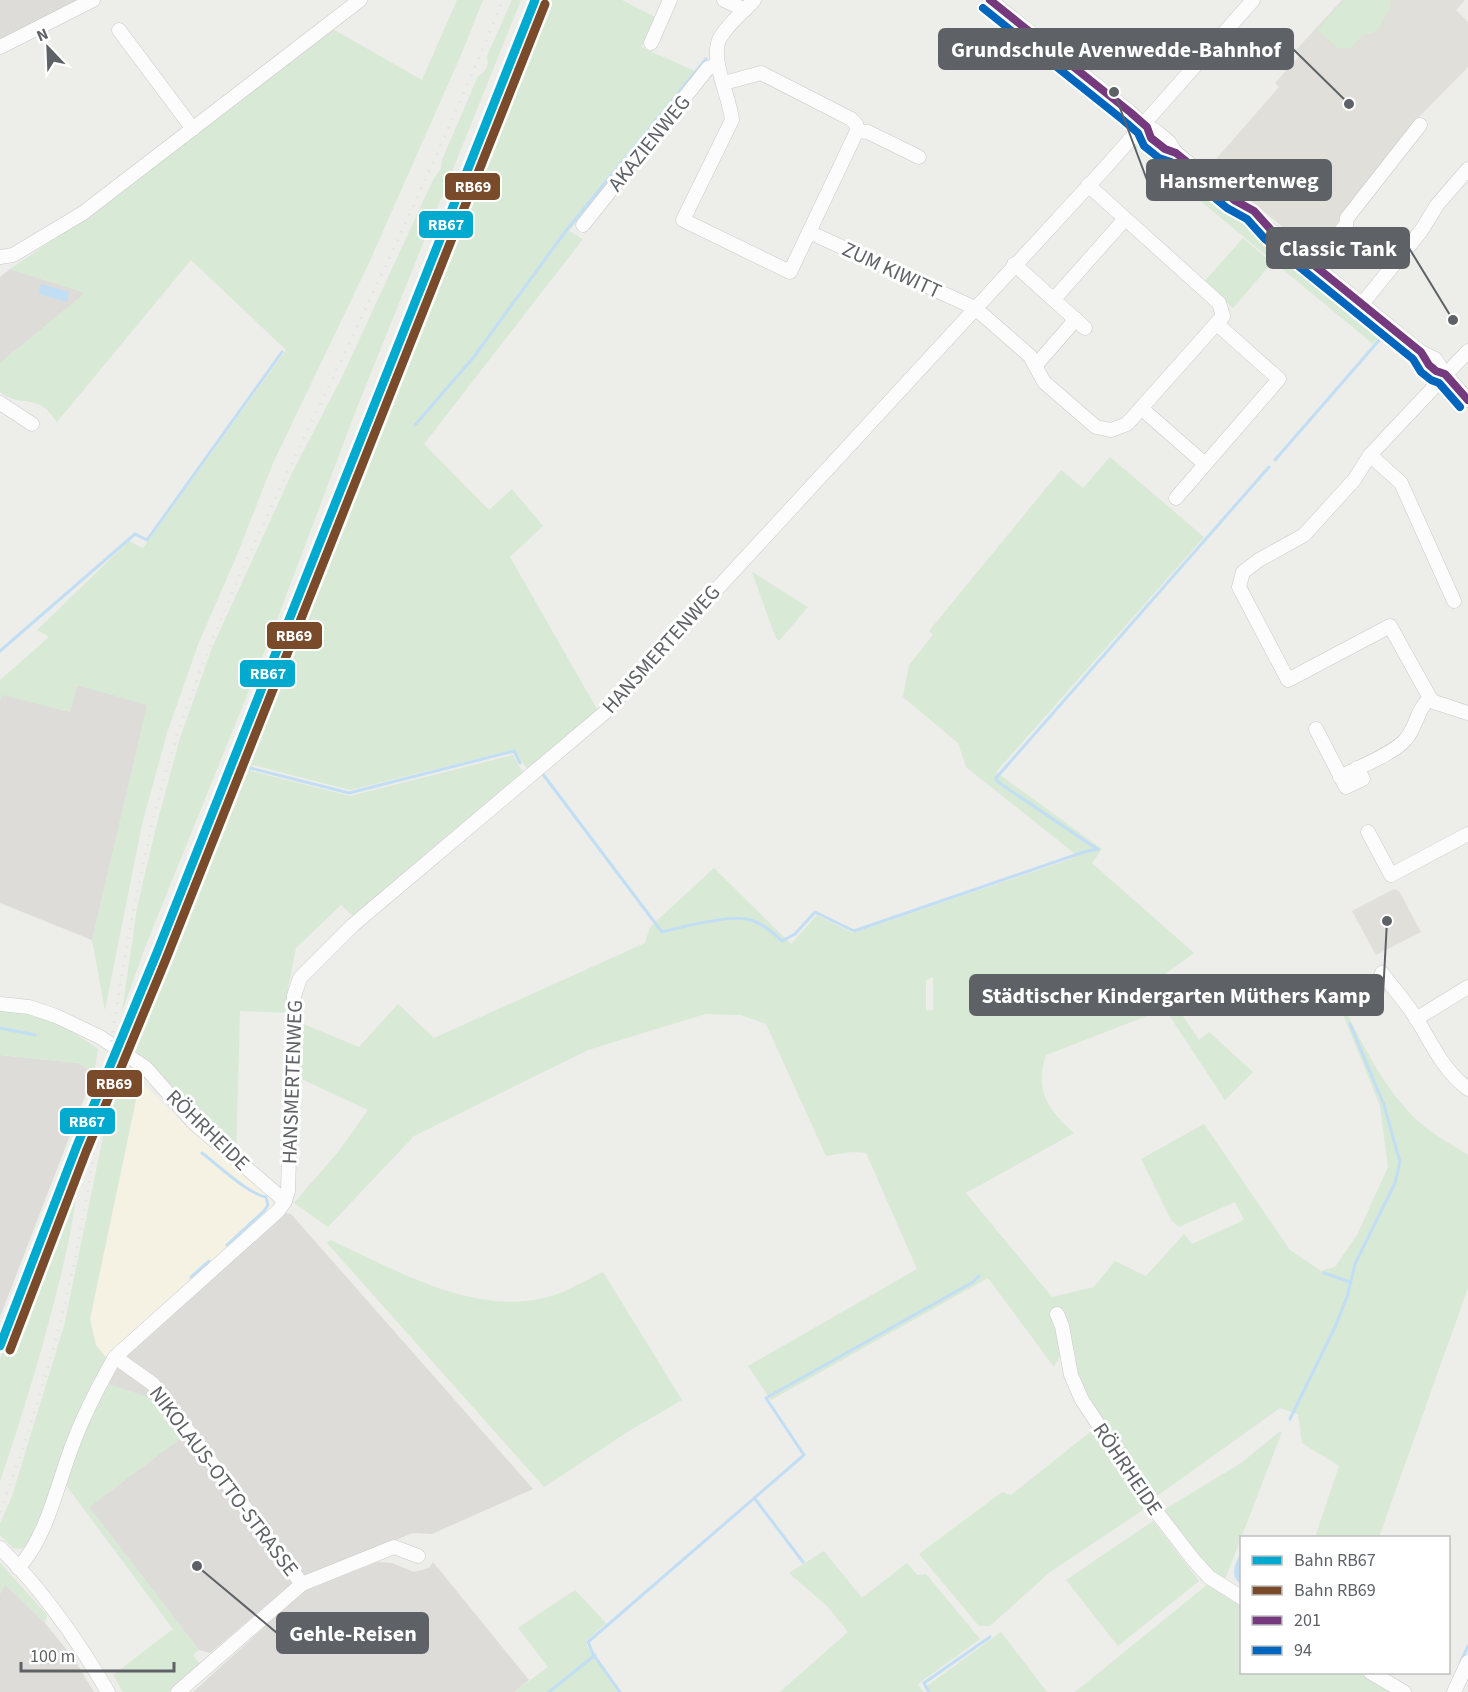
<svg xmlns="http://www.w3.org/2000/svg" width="1468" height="1692" font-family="'Source Sans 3',sans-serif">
<rect width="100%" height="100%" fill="#edede9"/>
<polygon fill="#f5f2e4" points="140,1081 188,1128 271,1198 272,1204 268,1212 113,1349 108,1360 96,1345 90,1319"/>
<g fill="#dddcd9">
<polygon points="0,0 79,0 0,41"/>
<polygon points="10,269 86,293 0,363 0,277"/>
<polygon points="77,685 148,704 92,940 0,903 0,700 2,694 70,712"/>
<polygon points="0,1055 78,1063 94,1073 0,1317"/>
<polygon points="283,1213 291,1214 533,1489 432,1534 413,1533 310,1574 291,1584 210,1653 199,1650 89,1507 182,1437 106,1383 120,1359"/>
<polygon points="378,1562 392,1563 414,1572 429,1568 433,1562 529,1680 514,1692 193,1692 291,1603 307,1590"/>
<polygon points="5,1584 45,1623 74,1659 94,1692 0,1692 0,1594"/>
</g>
<g fill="#e0dfd9">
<polygon points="1342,0 1465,0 1456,10 1468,22 1468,67 1416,120 1375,177 1322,242 1319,240 1310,250 1210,166 1279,87 1275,83 1301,54 1296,50"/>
<polygon points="1394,889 1399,891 1421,932 1376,955 1352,911"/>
</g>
<g fill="#d8e9d6" fill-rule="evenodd">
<path d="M457,0H483L461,55L368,265L273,463L237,555L199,642L167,733L142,824L105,1010L92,940L147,705L77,685L70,712L2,695L0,700V680L49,637L37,630L129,541L143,548L286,350L191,260L57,422C52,416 47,408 40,405C25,398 14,404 0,392V363L85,293L10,269L94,212L331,28L422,80Z"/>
<path d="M512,0H521L358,405L272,633L144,950L122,1012L137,908L156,827L180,738L212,648L292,473L342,377L432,182L441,168L442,160L478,76C487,71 489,66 487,56Z"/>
<polygon points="543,0 622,0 655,17 641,47 697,72 569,231 583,239 424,444 489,510 512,489 543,526 510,557 598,711 528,770 513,750 350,790 253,765 251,771 350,796 513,755 524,775 355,918 341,905 296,948 288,988 289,1013 240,1011 236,1155 123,1046 160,957 285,638 333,526 425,301"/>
<polygon points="1344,0 1390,0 1390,7 1380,27 1373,33 1363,35 1351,48 1338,48 1317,30"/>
<polygon points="1143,142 1174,164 1381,335 1373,344 1134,146"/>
<polygon points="1243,238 1272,263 1233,308 1204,282"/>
<path d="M1110,457L1204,537L996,772L1102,849L1092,863L1194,953L1158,979L1199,1040L1209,1032L1253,1072L1225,1100L1165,1009L1046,1055C1034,1090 1048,1110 1074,1133L966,1193L1052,1297L1094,1287L1115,1261L1146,1276L1184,1234L1192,1244L1244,1220L1235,1202L1179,1227L1171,1220L1141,1159L1204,1124L1290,1250L1321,1271L1335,1267L1357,1235L1388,1167L1380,1106L1338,1002L1340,1001C1364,1045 1385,1094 1425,1127C1438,1137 1454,1146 1468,1155V1288L1379,1537H1315L1339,1466L1302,1443L1298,1414L1280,1408L1154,1498L1088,1397L1077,1373L1069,1338L1054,1367L988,1278L771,1400L748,1366L917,1269L866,1153L852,1152L826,1156L766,1024L741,1015L705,1014L588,1050L414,1136L328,1227L294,1203L338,1152L368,1110L295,1076L296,1021L359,1047L398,1004L434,1038L645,943L650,927L714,868L791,944L817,915L853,933L1074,858V853L966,767L958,743L903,697L909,665L933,635L929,631L1061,470L1083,488ZM933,977V1010L926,1011V980Z"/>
<polygon points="752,572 808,607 779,641 775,636"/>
<polygon points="0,1008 32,1011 70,1030 98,1049 94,1073 78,1063 0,1055"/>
<polygon points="118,1062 126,1066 140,1081 90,1319 96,1345 108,1360 28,1544 21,1549 13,1548 0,1535 0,1524 12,1496 64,1326 102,1142 113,1075"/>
<path d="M81,1163C77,1188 74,1214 69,1239C51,1322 27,1402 0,1481V1358L61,1199L68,1201Z"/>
<path d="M330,1240C395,1269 470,1315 544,1298C564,1294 585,1280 603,1272L682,1400L629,1431L544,1487L327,1243Z"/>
<polygon points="106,1383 154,1399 183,1437 89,1507 199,1650 193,1655 199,1663 196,1670 168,1692 123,1692 113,1675 173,1629 63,1481"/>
<polygon points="1094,1429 1146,1508 1050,1572 990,1626 979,1626 919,1554 1002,1492 1011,1495"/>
<polygon points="1279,1432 1282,1432 1224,1582 1212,1574 1162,1511 1241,1463"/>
<polygon points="1153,1521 1199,1581 1118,1646 1066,1580"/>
<polygon points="824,1551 862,1598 907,1563 917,1575 926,1574 980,1639 918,1684 923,1692 780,1692 848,1632 827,1606 789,1573"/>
<polygon points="0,1563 47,1615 45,1623 5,1584 0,1594"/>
<polygon points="1208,1584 1241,1604 1242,1672 1358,1673 1391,1692 1075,1692"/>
<polygon points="575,1590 606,1623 586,1641 587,1646 618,1692 514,1692 548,1667 518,1628"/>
<polygon points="1001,1632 1047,1692 931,1692 927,1686"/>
</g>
<g fill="#c1def4">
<polygon points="41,284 69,292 67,302 39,294"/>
<path d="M1241,1554V1584C1230,1577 1234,1563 1241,1554Z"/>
</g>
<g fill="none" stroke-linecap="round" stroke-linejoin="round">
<g stroke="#c1def4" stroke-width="3">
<polyline points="415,425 473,358 565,232 706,59"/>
<polyline points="1275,460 1381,338"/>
<polyline points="0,651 135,534 147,540 282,352"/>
<path d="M542,773L662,932C681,927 733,914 751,920C762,924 773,932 782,941L795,934L815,912L854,931L1084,852L1098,849"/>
<polyline points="1097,849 998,782 996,778 1269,467"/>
<polyline points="157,985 242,766 349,793 514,751 520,763"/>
<polyline points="0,1028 35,1035"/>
<path d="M202,1153C218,1165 248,1194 266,1197L268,1205L264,1211L227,1245"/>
<polyline points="1324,1273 1350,1282"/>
<polyline points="191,1277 209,1261"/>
<polyline points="1290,1419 1335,1327 1347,1297 1355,1264 1395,1183 1400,1162 1384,1105 1350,1024"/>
<polyline points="755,1499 803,1562"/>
<polyline points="1461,1661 1468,1646"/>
<polyline points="549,1692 595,1655"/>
<polyline points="620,1692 593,1654 588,1642 804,1455 766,1398 973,1282 979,1276"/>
<polyline points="929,1692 924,1683 990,1637"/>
</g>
<defs>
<g id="minor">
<polyline points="724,0 745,10"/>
<polyline points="990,0 1130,112 1147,128"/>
<polyline points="119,30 193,129"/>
<polyline points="651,43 670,0"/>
<polyline points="0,47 93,0"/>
<path d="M724,83L761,73L851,119L856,124L857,131L790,272L683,220L732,120C730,97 709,58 720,38C728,24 743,12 754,0"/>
<polyline points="1147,127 1156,131 1169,142 1176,153 1234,199 1249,216 1272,231 1421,352 1435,359 1445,374 1468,400"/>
<polyline points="857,131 868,132 919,157"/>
<polyline points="583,225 708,68 718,65"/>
<polyline points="809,232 975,308 1030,356 1044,382 1096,427 1111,430 1127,424 1223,316 1219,303 1088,185"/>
<polyline points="0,257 13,255 83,213 360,0"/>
<polyline points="1014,264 1085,328"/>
<polyline points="1313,265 1346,225 1347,218 1420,125"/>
<polyline points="1054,299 1125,219"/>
<polyline points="1362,304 1421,231 1437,205 1468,169"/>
<polyline points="1468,351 1370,455 1354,480 1304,535 1259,560 1243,572 1239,587 1288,680 1390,626 1430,698 1434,702 1468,713"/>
<polyline points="1036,365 1076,319"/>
<polyline points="0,403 32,424"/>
<polyline points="1141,408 1205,464"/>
<polyline points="1370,455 1401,483 1454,601"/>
<polyline points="1176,498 1279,379 1217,324"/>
<polyline points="1316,729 1346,787 1363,779 1357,768"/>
<path d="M1340,777C1357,768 1395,753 1406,739C1417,726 1417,709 1430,698"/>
<polyline points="1368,832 1391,875 1468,834"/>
<path d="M1382,973C1393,988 1406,1002 1416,1018C1432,1044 1443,1070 1468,1089"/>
<polyline points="0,1004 29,1007 56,1016 100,1037 146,1068 194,1123 285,1201"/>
<polyline points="1416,1019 1468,987"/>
<polyline points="1057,1314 1062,1326 1071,1375 1082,1400 1155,1510 1192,1558 1209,1577 1242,1598"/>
<polyline points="115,1357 153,1384 302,1584"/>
<path d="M0,1548C43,1590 78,1641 108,1692"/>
<path d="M18,1568C46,1539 57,1486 71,1449C82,1418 98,1387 115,1357L278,1211L285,1201L288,1191L294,996L300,978L353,925L609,709L657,654L1104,169L1253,0"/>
<polyline points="1370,1672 1404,1692"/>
<polyline points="178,1692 302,1584 394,1547 418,1556"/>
<polyline points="1454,1692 1468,1662"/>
</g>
</defs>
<use href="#minor" stroke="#cacbca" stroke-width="15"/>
<use href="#minor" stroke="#fcfcfc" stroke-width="14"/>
<path stroke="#e3e4e3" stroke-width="3" stroke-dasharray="1.5 8" stroke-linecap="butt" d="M0,1512C34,1421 62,1329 80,1233C111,1068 125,897 177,736C214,624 266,517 317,411C382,275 446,139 503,0"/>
<defs>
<polyline id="bus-1" points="990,0 1130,112 1147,127 1151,138 1165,149 1176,153 1234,200 1254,211 1272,231 1421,352 1429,365 1436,371 1445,374 1468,400"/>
<polyline id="bus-2" points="983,8 1123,120 1138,133 1144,146 1159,158 1171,162 1227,208 1247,219 1265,239 1413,359 1421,372 1431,380 1439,383 1460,407"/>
</defs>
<use href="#bus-1" stroke="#fff" stroke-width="12"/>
<use href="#bus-2" stroke="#fff" stroke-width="12"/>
<use href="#bus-1" stroke="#743a7d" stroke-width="8"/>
<use href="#bus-2" stroke="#0065bd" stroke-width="8"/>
<defs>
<polyline id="rail-1" points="0,1346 76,1148 156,955 535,0"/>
<polyline id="rail-2" points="10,1350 86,1152 166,959 545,4"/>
</defs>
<use href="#rail-1" stroke="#fff" stroke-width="14"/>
<use href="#rail-2" stroke="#fff" stroke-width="14"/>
<use href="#rail-1" stroke="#00a9ce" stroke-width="9"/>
<use href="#rail-2" stroke="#7a4b2a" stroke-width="9"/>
</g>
<g text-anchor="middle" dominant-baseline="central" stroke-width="6" stroke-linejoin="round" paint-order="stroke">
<g font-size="21" fill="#5e6266" stroke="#fff">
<text transform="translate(649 143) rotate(-51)">AKAZIENWEG</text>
<text transform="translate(892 270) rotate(25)">ZUM KIWITT</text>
<text transform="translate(661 649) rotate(-48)">HANSMERTENWEG</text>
<text transform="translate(292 1082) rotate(-88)">HANSMERTENWEG</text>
<text transform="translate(208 1130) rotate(44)">RÖHRHEIDE</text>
<text transform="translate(1128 1469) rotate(56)">RÖHRHEIDE</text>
<text transform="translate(224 1481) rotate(53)">NIKOLAUS-OTTO-STRASSE</text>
</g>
</g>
<path fill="none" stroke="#5e6266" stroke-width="2" d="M1349 104L1293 49M1114 92L1147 180M1453 320L1409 248M1387 921L1383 995M197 1566L277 1633"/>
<g fill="#5e6266" stroke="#fff" stroke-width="2">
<circle cx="1349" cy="104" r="6"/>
<circle cx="1114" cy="92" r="6"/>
<circle cx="1453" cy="320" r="6"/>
<circle cx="1387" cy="921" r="6"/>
<circle cx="197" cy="1566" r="6"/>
</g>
<g fill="#5e6266" stroke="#5e6266" stroke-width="2">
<rect x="939" y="29" width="354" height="40" rx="6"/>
<rect x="1147" y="160" width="184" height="40" rx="6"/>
<rect x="1267" y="228" width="142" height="40" rx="6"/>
<rect x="970" y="975" width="413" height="40" rx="6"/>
<rect x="277" y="1613" width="151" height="40" rx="6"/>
</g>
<g font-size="22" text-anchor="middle" font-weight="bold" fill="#fff">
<text x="1116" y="57">Grundschule Avenwedde-Bahnhof</text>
<text x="1239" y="188">Hansmertenweg</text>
<text x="1338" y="256">Classic Tank</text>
<text x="1176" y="1003">Städtischer Kindergarten Müthers Kamp</text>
<text x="353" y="1641">Gehle-Reisen</text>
</g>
<g stroke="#fff" stroke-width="2">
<rect x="444" y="172" width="57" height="29" rx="6" fill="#7a4b2a"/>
<rect x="418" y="210" width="56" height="29" rx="6" fill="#00a9ce"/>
<rect x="266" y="621" width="57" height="29" rx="6" fill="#7a4b2a"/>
<rect x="239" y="659" width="57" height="29" rx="6" fill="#00a9ce"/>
<rect x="86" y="1069" width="57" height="29" rx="6" fill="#7a4b2a"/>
<rect x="59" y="1107" width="57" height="28" rx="6" fill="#00a9ce"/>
</g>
<g font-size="16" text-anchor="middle" font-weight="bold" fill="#fff">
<text x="473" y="192">RB69</text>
<text x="446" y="230">RB67</text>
<text x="294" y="641">RB69</text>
<text x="268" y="679">RB67</text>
<text x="114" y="1089">RB69</text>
<text x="87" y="1127">RB67</text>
</g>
<rect x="1240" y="1536" width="210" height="138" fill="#ffffff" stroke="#bfc0c2" stroke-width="1.5"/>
<rect x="1252" y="1556" width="30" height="9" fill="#00a9ce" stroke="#bfc0c2" stroke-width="1.5"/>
<text x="1294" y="1566" font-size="18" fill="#5e6266">Bahn RB67</text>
<rect x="1252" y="1586" width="30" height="9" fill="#7a4b2a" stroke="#bfc0c2" stroke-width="1.5"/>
<text x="1294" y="1596" font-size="18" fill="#5e6266">Bahn RB69</text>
<rect x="1252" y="1616" width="30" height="9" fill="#743a7d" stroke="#bfc0c2" stroke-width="1.5"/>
<text x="1294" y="1626" font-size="18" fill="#5e6266">201</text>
<rect x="1252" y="1646" width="30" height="9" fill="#0065bd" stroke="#bfc0c2" stroke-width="1.5"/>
<text x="1294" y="1656" font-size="18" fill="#5e6266">94</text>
<g transform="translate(48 48) rotate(337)" stroke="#ffffff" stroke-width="4.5" paint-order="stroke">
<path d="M0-4.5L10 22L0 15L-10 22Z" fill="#5e6266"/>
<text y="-9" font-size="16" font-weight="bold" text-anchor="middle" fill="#5e6266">N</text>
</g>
<path d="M21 1662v9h153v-9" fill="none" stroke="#5e6266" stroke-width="3"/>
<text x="30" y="1662" font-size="18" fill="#5e6266" stroke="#ffffff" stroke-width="4.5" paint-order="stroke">100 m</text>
</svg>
